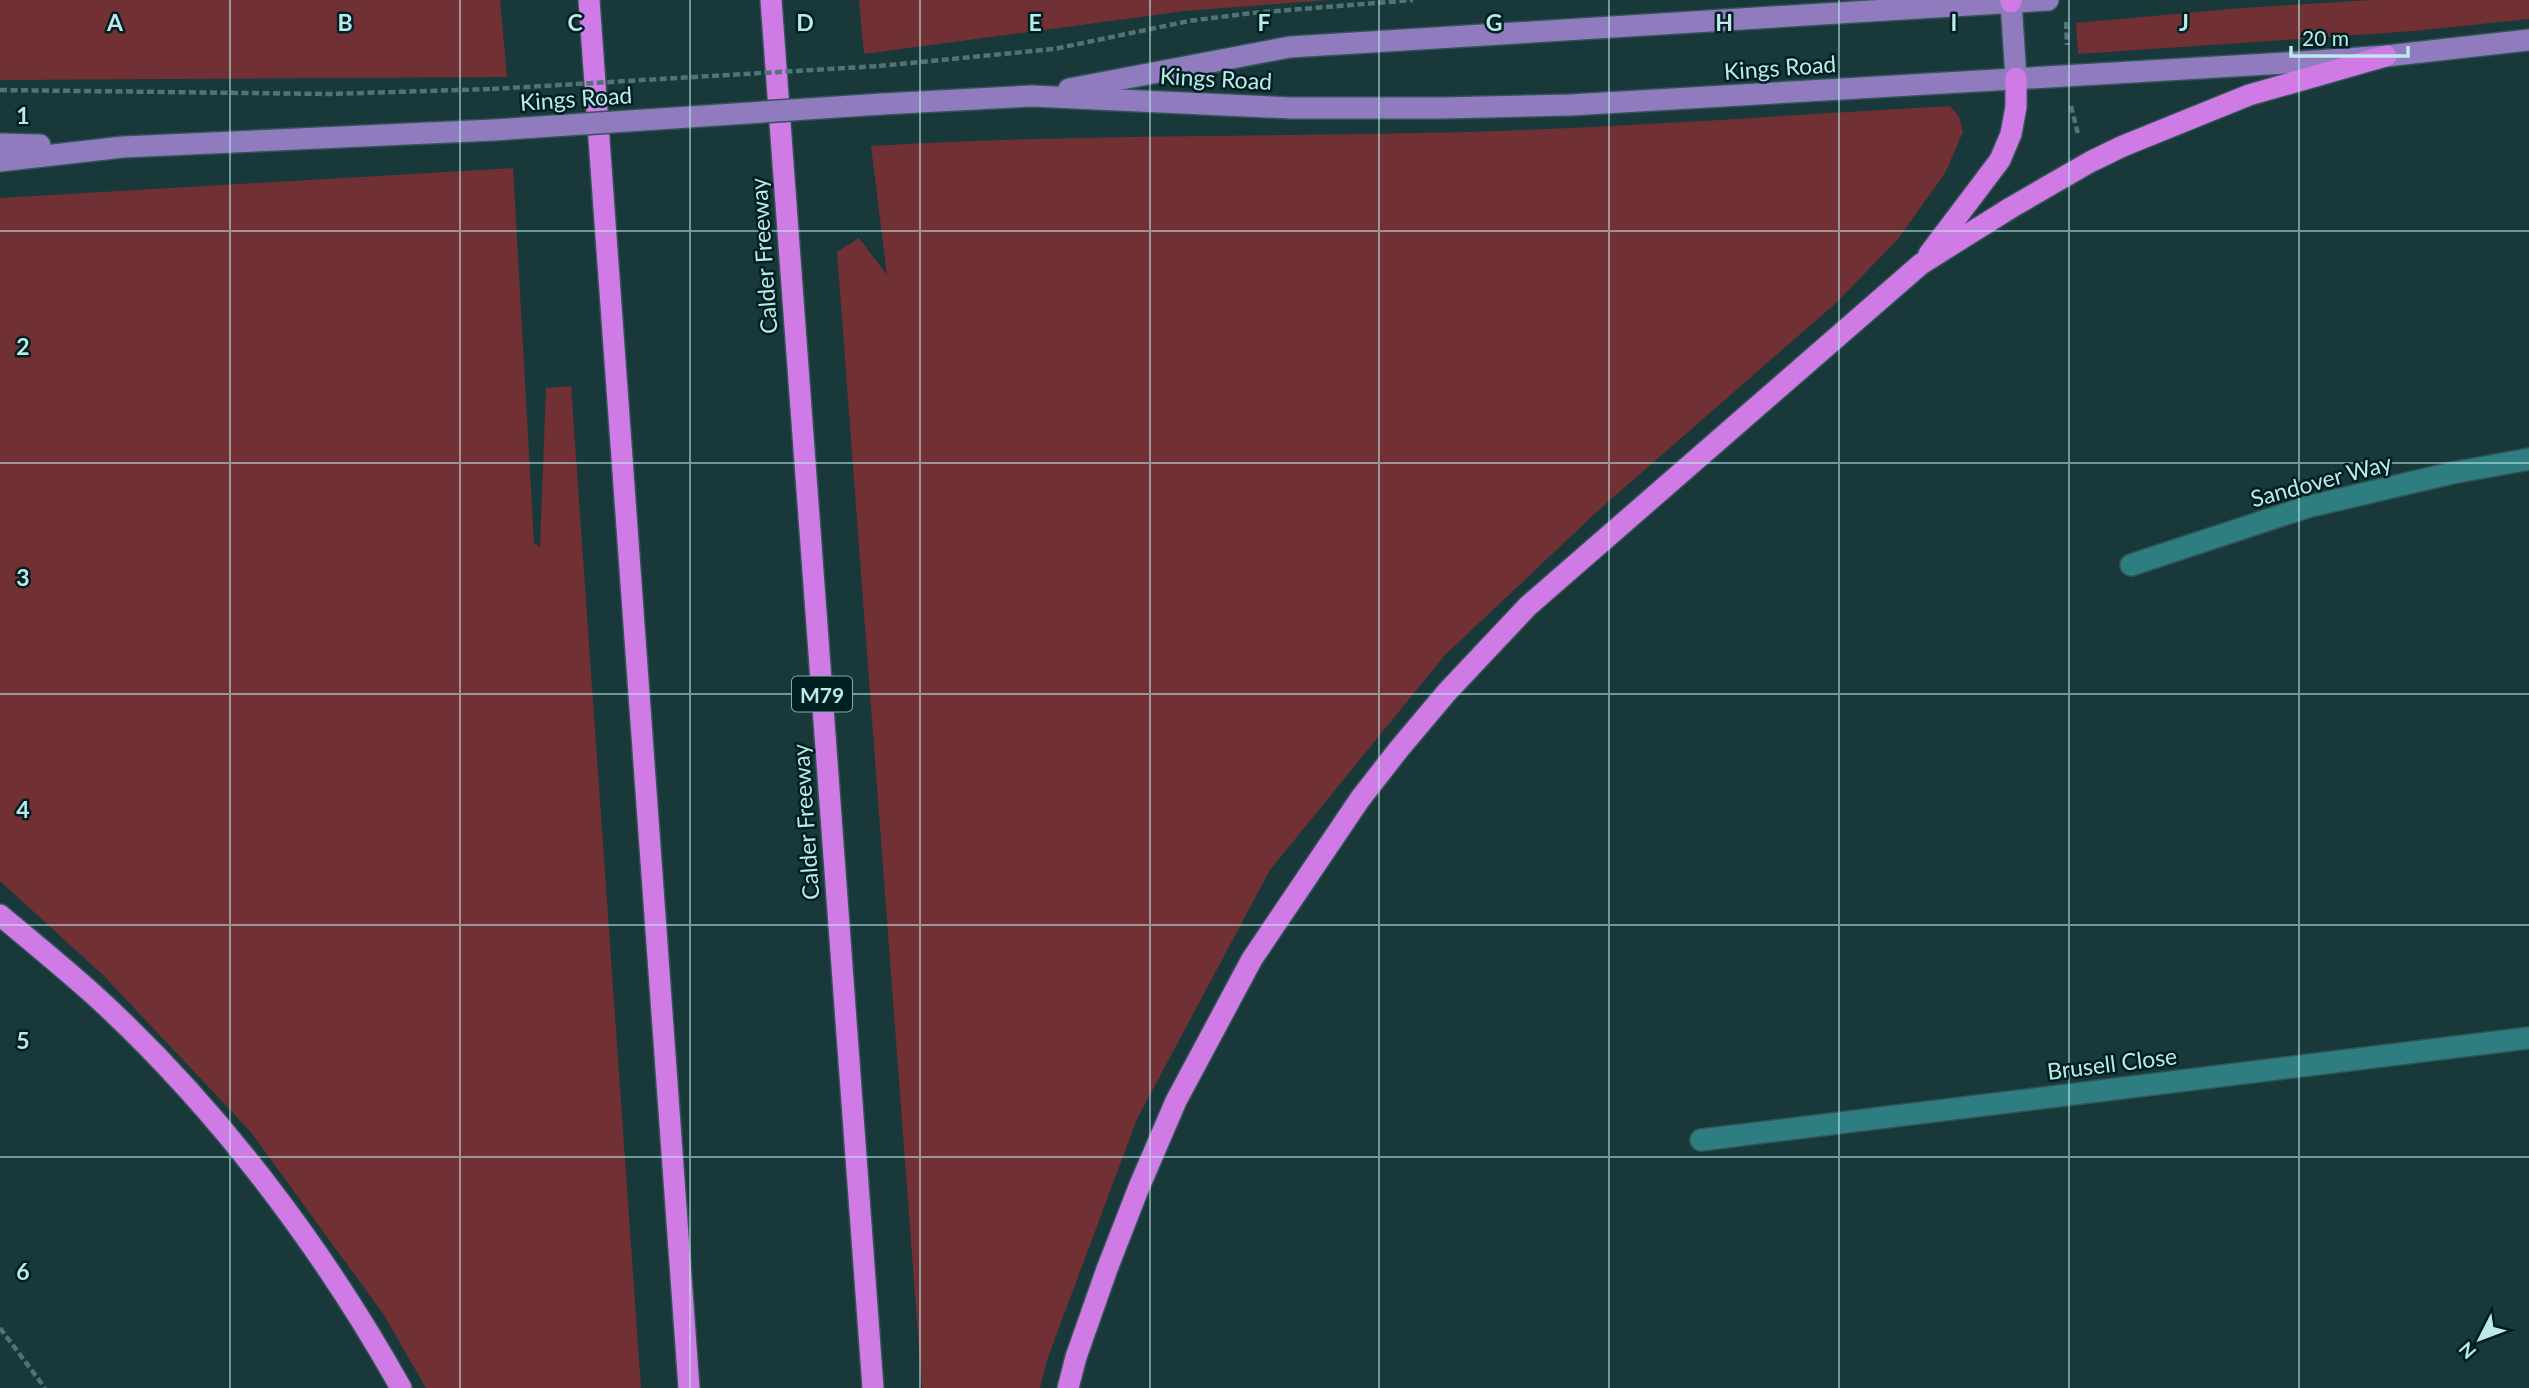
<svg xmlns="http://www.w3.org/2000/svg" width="2529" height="1388" font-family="Lato,sans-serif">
<rect width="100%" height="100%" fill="#18383a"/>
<g fill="#713134">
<polygon points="0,0 500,0 507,77 0,80"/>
<polygon points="859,0 1329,0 1185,11 864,54"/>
<polygon points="2372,0 2529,0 2529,19 2414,31 2078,54 2076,23 2241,8"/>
<path d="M1950,106L1959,117L1963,132L1945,173L1898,239L1836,303L1601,508L1445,655L1270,870L1137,1119L1047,1360L1040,1388H922L837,252L859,238L887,275L871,146C1070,134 1269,137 1468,132C1628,127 1789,115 1950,106Z"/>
<polygon points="513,168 534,543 540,547 546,388 571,386 641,1388 426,1388 384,1315 250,1131 104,976 0,881 0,198"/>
</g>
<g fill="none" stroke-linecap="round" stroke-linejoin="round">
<defs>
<g id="minor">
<polyline points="2131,565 2307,507 2452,473 2529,459"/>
<polyline points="1701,1140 2529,1038"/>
</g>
<g id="major">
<polyline points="2011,2 2016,78"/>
<polyline points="1069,89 1290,47 2048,0"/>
<polyline points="882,104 1032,96 1291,108 1442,108 1570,105 2285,63 2386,56 2529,40"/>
<polyline points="0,144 40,145"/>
<polyline points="0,161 123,147 494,130"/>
</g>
<g id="highway">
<polyline points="589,0 689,1388"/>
<polyline points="771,0 873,1388"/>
<polyline points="2011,0 2011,2"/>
<polyline points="1929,254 2000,160 2011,134 2016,107 2016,78"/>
<path d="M0,915C31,941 63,967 93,994C215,1105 321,1245 401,1388"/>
<polyline points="1068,1388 1076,1357 1107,1269 1139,1187 1176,1101 1252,959 1360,799 1399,749 1447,692 1528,606 1921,264 2012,207 2090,162 2123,146 2249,95 2386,56"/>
</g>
</defs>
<use href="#minor" stroke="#315456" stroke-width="24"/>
<use href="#major" stroke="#315456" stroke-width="24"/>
<use href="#highway" stroke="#315456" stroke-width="24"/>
<g stroke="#507476" stroke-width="4.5" stroke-dasharray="7 3.5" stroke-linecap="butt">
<polyline points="2066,22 2067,45"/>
<polyline points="879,66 1054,49 1189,21 1252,13 1413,0"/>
<polyline points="0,90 329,94 492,89"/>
<polyline points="2071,106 2078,134"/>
<polyline points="0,1328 45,1388"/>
</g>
<use href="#minor" stroke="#2e7d80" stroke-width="21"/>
<use href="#major" stroke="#8f7bbd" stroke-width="21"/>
<use href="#highway" stroke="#cf7ae5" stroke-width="21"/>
<defs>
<polyline id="major-bridge" points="494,130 882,104"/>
</defs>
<use href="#major-bridge" stroke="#315456" stroke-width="24" stroke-linecap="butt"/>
<polyline stroke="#507476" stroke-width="4.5" stroke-dasharray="7 3.5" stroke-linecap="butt" points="492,89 879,66"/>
<use href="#major-bridge" stroke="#8f7bbd" stroke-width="21"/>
</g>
<path fill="none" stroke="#bce9eb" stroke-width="2" stroke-opacity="0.55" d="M230,0V1388M460,0V1388M690,0V1388M920,0V1388M1150,0V1388M1379,0V1388M1609,0V1388M1839,0V1388M2069,0V1388M2299,0V1388M0,231H2529M0,463H2529M0,694H2529M0,925H2529M0,1157H2529"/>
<g text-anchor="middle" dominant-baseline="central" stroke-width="5" stroke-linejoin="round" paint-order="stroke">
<rect fill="#001f21" stroke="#84acae" stroke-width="2" x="792" y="676.5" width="60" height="35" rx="5"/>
<g font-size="21" font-weight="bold" fill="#bce9eb">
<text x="822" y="694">M79</text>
</g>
<g font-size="23" fill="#bce9eb" stroke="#001f21">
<text transform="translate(1780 67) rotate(-4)">Kings Road</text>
<text transform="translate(1216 78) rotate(3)">Kings Road</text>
<text transform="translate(576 98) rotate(-4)">Kings Road</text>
<text transform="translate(763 256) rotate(-94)">Calder Freeway</text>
<text transform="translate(2321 480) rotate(-15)">Sandover Way</text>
<text transform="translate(805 822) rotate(-94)">Calder Freeway</text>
<text transform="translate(2112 1063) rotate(-7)">Brusell Close</text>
</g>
</g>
<g font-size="23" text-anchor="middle" font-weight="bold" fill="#bce9eb" stroke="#001f21" stroke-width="5" stroke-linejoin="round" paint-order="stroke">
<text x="115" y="31">A</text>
<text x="345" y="31">B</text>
<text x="575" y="31">C</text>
<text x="805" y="31">D</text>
<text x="1035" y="31">E</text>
<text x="1264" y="31">F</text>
<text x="1494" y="31">G</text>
<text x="1724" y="31">H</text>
<text x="1954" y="31">I</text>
<text x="2184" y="31">J</text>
<text x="23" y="124">1</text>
<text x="23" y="355">2</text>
<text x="23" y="586">3</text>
<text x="23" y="818">4</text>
<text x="23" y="1049">5</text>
<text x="23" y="1280">6</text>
</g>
<g transform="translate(2480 1339) rotate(228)" stroke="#001f21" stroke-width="5" paint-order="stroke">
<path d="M0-5L12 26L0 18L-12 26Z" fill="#bce9eb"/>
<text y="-10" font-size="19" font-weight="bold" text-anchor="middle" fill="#bce9eb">N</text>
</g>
<path d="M2291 46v10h117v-10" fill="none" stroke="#bce9eb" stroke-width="3.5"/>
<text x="2302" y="46" font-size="21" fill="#bce9eb" stroke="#001f21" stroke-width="5" paint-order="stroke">20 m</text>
</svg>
